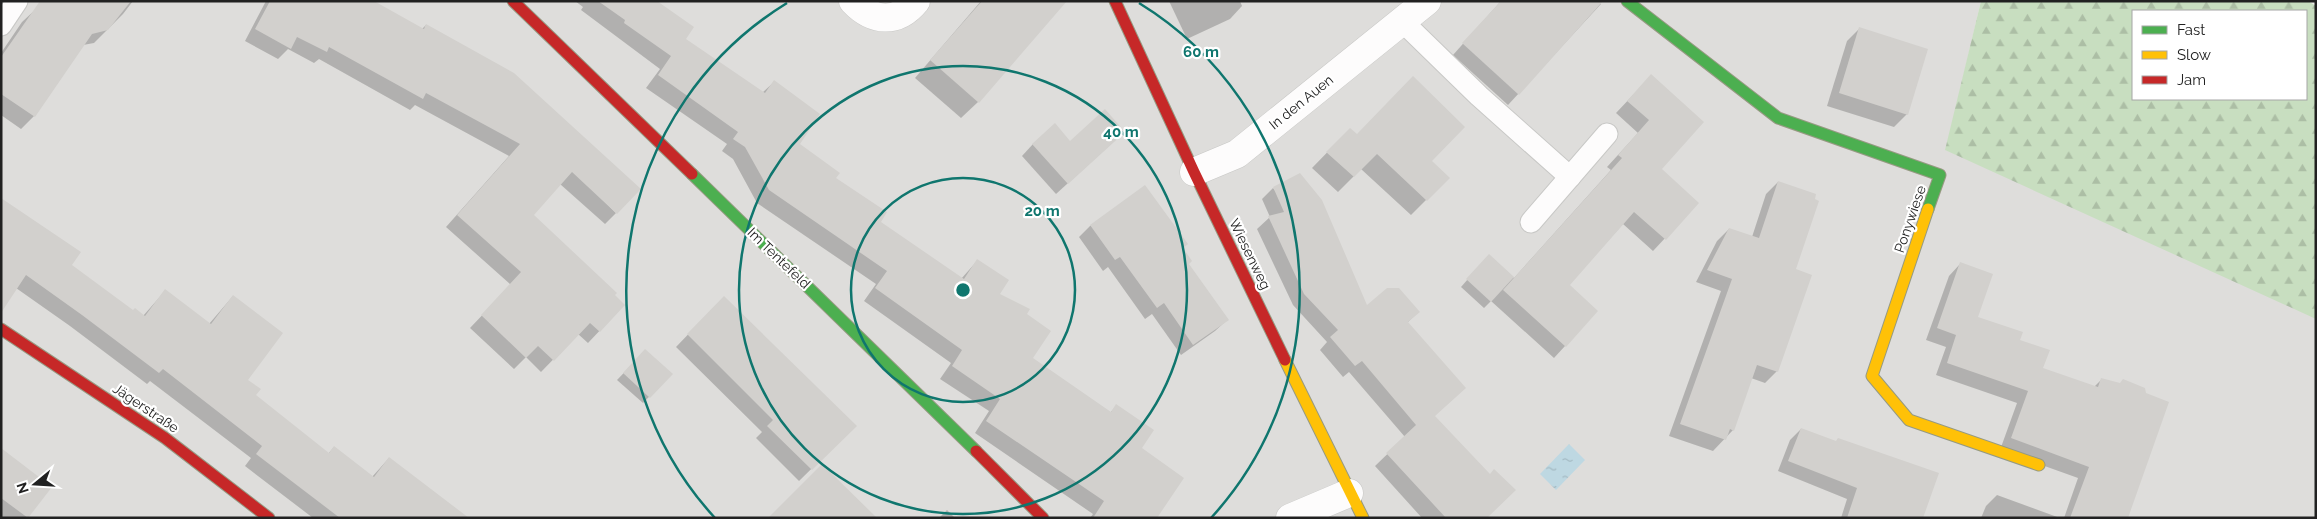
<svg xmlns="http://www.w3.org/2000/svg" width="2317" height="519" font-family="Raleway,sans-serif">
<defs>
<pattern id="forest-firs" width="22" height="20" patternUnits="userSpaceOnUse" patternTransform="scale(1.25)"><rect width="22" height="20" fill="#c8dec0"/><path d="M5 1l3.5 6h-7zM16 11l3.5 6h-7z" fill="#acbea5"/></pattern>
<pattern id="water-ripples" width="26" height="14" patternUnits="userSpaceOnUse" patternTransform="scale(1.25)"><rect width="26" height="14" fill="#bed8e2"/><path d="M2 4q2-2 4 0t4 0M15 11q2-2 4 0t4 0" fill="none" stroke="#a3b9c2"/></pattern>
</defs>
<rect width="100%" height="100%" fill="#efeeea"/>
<polygon fill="#dedddb" points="1,1 1981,1 1946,150 2316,311 2316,518 1,518"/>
<path fill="url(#forest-firs)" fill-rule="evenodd" d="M1981,1H2308L2316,6V319L1945,150ZM2133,11H2306V99H2133Z"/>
<polygon fill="url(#water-ripples)" points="1569,444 1585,460 1556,490 1540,474"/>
<g fill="#0003">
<polygon points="55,1 133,1 123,14 94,43 83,45 34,116 21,129 1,115 1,53 22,22 35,10"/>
<polygon points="266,1 371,1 422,29 426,25 616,213 605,224 560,184 532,215 624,305 588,343 578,334 541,372 526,357 514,369 470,328 511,285 446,227 509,156 415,105 410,110 319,59 314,63 288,49 278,59 245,41"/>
<polygon points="575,1 657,1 684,39 762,93 774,82 798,144 879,222 961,279 977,261 999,294 1025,315 1031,358 1110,413 1116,406 1140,448 1155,518 1090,518 1093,514 975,433 989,411 940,379 951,363 864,301 876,284 757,203 733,159 722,151 727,144 646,88 660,69 581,10 583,7"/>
<polygon points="981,1 1041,1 978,102 961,118 915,78"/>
<polygon points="1169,1 1240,1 1242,6 1230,19 1187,39"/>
<polygon points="1501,1 1597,1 1601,4 1508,105 1453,55"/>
<polygon points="1859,29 1907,114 1894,127 1827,106 1847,41"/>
<polygon points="1651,76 1660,169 1698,203 1653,251 1623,224 1568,285 1565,346 1554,358 1491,301 1484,308 1461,287 1489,255 1514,278 1611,170 1607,167 1638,133 1616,113"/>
<polygon points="1350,129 1357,136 1431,161 1448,178 1411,215 1361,169 1338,192 1312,168"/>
<polygon points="1070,142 1112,143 1056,194 1022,156 1033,144"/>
<polygon points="1778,182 1794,270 1777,371 1765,383 1751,378 1733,430 1713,451 1669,436 1721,291 1696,282 1717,241 1729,229 1752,237 1766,194"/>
<polygon points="1145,187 1182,248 1188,264 1227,320 1215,331 1181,355 1152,314 1145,319 1108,267 1103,271 1079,237 1090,226"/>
<polygon points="1273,188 1366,307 1418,312 1407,323 1434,417 1486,518 1422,518 1375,466 1405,437 1349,372 1343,377 1320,350 1327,342 1293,305 1257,229 1270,217 1262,199"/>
<polygon points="1,199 79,252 70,266 132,312 143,316 165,291 209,324 233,296 246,380 254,396 328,454 334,447 372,477 389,458 438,518 313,518 245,466 251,458 150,381 147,384 70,326 16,288"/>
<polygon points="1960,264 1976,317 2018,340 2042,369 2094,387 2102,379 2101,518 2064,518 2078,478 2000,450 2017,403 1936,375 1946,347 1926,340 1949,276"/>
<polygon points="724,297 855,426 799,481 756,438 762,432 676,347"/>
<polygon points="639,357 671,374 643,403 617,380"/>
<polygon points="1801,429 1922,518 1841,518 1847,499 1778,471 1790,440"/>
<polygon points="1,450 50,488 26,518 1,518"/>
<polygon points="1997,495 2060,518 1981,518 1986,506"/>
<polygon points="947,510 955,518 939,518"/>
</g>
<g fill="#d2d0cd">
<polygon points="40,1 131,1 108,30 92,34 35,117 1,94 1,57"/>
<polygon points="270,1 374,1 424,29 426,24 514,73 641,189 617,214 572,172 534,215 617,293 615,295 625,305 600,332 590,323 554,361 538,346 526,358 481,315 521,272 457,215 520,144 426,93 423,99 329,47 327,52 297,37 291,49 255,29"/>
<polygon points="598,1 657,1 694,27 686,39 765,93 774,80 820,114 800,144 840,173 836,178 887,212 881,222 964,279 977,259 1009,280 1000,294 1030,309 1027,314 1051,331 1033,358 1111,412 1116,404 1154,430 1142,448 1184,478 1157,518 1093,518 1104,501 986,421 1000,399 952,366 962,350 875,288 887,271 769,190 745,147 733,139 738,132 658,75 671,56 624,23 625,20"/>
<polygon points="982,1 1067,1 979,103 930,60"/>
<polygon points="1501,1 1603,1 1519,95 1462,43"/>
<polygon points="1859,27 1928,49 1908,115 1839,93"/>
<polygon points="1651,74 1704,122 1662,169 1699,203 1666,240 1634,212 1570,285 1598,311 1566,347 1503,290 1622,158 1618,155 1649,120 1627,101"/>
<polygon points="1413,76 1465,127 1432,161 1450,178 1427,201 1377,154 1354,177 1326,152 1350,128 1357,134"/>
<polygon points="1105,109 1125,132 1068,184 1032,144 1055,123 1070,141"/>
<polygon points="1300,173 1322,200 1367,305 1387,288 1399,288 1420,312 1408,322 1466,388 1435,416 1490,474 1494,469 1516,490 1487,518 1446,518 1386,453 1416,425 1362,361 1355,366 1330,337 1338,330 1304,294 1268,216 1284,212 1273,187"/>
<polygon points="1778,181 1816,194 1815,199 1819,201 1796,269 1812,275 1778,372 1757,365 1734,431 1730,429 1726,440 1680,424 1732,279 1707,270 1729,228 1759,238"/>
<polygon points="1145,185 1188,244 1183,248 1192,261 1189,264 1229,320 1193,345 1164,303 1157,308 1120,257 1115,260 1090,225"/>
<polygon points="1,198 81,252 72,265 133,310 135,308 145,316 165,289 211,324 233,295 283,333 248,380 261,389 256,395 329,453 334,446 374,477 389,457 469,518 340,518 256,454 262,446 163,369 159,373 82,315 26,275 1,313"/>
<polygon points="1489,254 1514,277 1491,302 1466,279"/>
<polygon points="1960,262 1993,274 1978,317 2023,332 2020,340 2050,350 2043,368 2098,387 2101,378 2120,383 2123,379 2145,388 2146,393 2169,402 2128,518 2070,518 2089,467 2011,438 2028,391 1947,363 1956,335 1937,328"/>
<polygon points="724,296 857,426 812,470 767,426 773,420 687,334"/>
<polygon points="645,349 673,374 650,398 623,373"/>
<polygon points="1801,428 1836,441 1838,438 1939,473 1923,518 1847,518 1857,488 1788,461"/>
<polygon points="1,448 52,487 28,518 1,498"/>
<polygon points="822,464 877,518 768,518"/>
</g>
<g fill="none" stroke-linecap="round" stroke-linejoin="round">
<defs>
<g id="lane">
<polyline points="1402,21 1479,96 1570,177"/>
<polyline points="1,25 17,1"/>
<polyline points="1531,222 1607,134"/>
</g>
<g id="street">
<path d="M853,1C873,22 897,24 916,1"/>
<polyline points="1194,172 1237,154 1427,1"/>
<polyline points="1290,518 1349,493"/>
</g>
<g id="fast">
<polyline points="1627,1 1778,118 1940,175 1928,209"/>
<polyline points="692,174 976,451"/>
</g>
<g id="slow">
<polyline points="1928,209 1872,376 1909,420 2039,465"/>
<polyline points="1285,360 1363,518"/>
</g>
<g id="jam">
<polyline points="513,1 692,174"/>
<polyline points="1115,1 1194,172 1285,360"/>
<polyline points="1,329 165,438 269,518"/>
<polyline points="976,451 1043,518"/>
</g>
</defs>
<use href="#lane" stroke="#c8c8c6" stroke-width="23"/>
<use href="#street" stroke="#c8c8c6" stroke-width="29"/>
<use href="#fast" stroke="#969a82" stroke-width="13"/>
<use href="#slow" stroke="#969a82" stroke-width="13"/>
<use href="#jam" stroke="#969a82" stroke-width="13"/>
<use href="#lane" stroke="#fdfcfc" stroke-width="21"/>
<use href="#street" stroke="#fdfcfc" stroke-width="28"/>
<use href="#fast" stroke="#4caf50" stroke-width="11"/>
<use href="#slow" stroke="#ffc107" stroke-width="11"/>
<use href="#jam" stroke="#c62828" stroke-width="11"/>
</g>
<g fill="none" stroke="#0f766e" stroke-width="2.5">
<circle cx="963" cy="290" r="112"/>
<circle cx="963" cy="290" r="224"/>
<path d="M715 518A337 337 0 0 1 787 3M1139 3A337 337 0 0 1 1211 518"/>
</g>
<g text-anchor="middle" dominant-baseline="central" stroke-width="4.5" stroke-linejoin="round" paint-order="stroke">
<g font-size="14" fill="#212121" stroke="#fff">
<text transform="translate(1301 102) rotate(-39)">In den Auen</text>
<text transform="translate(1910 219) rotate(-71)">Ponywiese</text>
<text transform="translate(1250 254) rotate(64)">Wiesenweg</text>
<text transform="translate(779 258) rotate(44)">Im Tentefeld</text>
<text transform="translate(146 408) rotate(34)">Jägerstraße</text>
</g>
</g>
<circle cx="963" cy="290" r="8" fill="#0f766e" stroke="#fff" stroke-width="2.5"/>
<g font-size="15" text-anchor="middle" font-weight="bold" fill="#0f766e" stroke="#fff" stroke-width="4.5" stroke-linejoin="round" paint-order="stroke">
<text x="1201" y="57">60 m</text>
<text x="1121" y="137">40 m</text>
<text x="1042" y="216">20 m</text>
</g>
<rect width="2317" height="519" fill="none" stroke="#212121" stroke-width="5"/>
<rect x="2132" y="10" width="175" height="90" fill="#ffffff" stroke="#a6a6a6"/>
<rect x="2142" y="26" width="25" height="8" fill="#4caf50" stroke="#a6a6a6"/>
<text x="2177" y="35" font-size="15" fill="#212121">Fast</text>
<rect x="2142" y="51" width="25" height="8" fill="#ffc107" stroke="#a6a6a6"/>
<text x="2177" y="60" font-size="15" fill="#212121">Slow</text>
<rect x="2142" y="76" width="25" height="8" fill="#c62828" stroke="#a6a6a6"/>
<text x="2177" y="85" font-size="15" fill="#212121">Jam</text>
<g transform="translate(35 484) rotate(252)" stroke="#ffffff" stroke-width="4" paint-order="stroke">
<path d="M0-4L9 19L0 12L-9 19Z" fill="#212121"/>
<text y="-8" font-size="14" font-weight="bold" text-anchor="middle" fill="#212121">N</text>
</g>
</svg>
